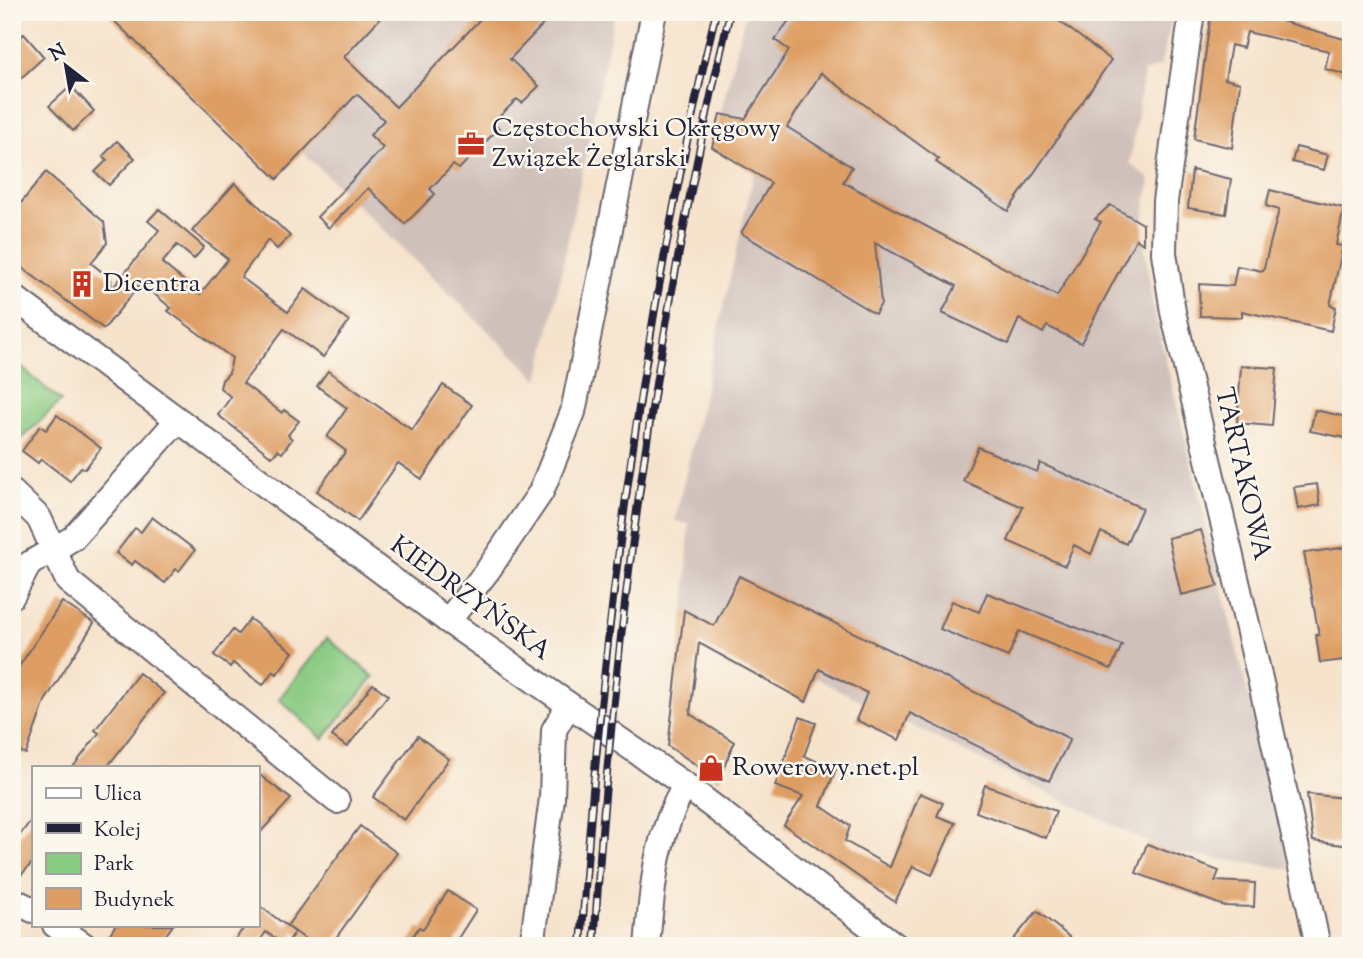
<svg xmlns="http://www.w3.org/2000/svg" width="1363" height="958" font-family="'Sorts Mill Goudy',serif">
<rect width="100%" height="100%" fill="#fbf7ec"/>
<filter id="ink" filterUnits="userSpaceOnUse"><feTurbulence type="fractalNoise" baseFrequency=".0143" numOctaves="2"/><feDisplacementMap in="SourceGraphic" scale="14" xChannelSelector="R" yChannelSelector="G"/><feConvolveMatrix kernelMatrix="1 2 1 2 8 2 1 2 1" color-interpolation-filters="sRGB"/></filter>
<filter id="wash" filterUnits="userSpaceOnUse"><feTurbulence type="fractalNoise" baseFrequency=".00686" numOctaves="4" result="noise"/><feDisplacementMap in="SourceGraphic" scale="28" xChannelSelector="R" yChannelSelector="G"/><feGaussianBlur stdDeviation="1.57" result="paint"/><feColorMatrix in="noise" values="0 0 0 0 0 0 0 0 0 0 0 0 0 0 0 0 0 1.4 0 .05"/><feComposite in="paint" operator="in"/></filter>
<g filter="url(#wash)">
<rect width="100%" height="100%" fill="#f6e3cc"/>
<g fill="#cfc0ba">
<polygon points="157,12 615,12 539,380"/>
<polygon points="746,12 1174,12 1160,66 1144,72 1130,163 1150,180 1142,228 1153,308 1291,869 1168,852 685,614 689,524 675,521 754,173 713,143"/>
</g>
<g fill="#8acb82" stroke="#56765e" stroke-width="2">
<polygon points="20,366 61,401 18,442 12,436 12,377"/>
<polygon points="327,638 374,677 323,739 279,699"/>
</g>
<g id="blocks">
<g fill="#de9d62">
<polygon points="105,12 386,12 344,57 396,107 487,12 555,12 510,59 539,86 522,103 517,99 493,123 499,128 459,169 453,165 430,189 435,194 405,224 368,188 329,228 317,217 383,148 370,135 384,120 357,94 277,179"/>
<polygon points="795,12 1047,12 1111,60 1008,211 936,162 939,159 821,73 787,127 852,167 843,182 1057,296 1101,222 1095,219 1110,205 1143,224 1143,244 1136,239 1081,343 1047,326 1043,333 1019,319 1008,344 942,313 956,286 875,243 881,304 875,314 741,233 771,183 712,147 720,114 745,119 789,50 775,40"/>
<polygon points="1211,12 1250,12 1351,41 1351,76 1325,69 1329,51 1247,32 1243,48 1231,45 1225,79 1240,83 1232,148 1194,139"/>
<polygon points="24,34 44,57 20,79 12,70 12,44"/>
<polygon points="71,86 94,111 73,131 49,106"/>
<polygon points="117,141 135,158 109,185 95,172 107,160 103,156"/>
<polygon points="1296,147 1328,155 1324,170 1292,162"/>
<polygon points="1192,170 1231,179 1226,214 1188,208"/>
<polygon points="46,172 104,222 107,243 91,263 111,279 112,289 159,230 148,221 159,209 204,247 194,259 177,245 162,263 200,294 228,259 192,231 235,183 290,236 277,249 268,240 241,277 288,312 305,289 349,321 323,357 284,329 243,383 282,413 284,410 299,421 288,435 292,439 282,453 278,450 272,457 218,415 231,397 220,388 222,380 229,373 232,358 168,311 171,308 141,283 104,329 12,260 12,214"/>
<polygon points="1270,190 1344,208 1336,245 1343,246 1330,305 1336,307 1331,331 1242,311 1242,317 1200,316 1199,284 1233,286 1237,266 1263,271 1279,210 1266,206"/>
<polygon points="1241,366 1277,368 1272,426 1237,423"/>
<polygon points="328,371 412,430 443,385 472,405 422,479 398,463 358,521 317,491 346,451 327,437 347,408 317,386"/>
<polygon points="1315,410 1351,418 1351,439 1310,431"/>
<polygon points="57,415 101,448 85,469 81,467 70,481 41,459 38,463 22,451 40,426 46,430"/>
<polygon points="978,447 1037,472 1040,463 1142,508 1126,544 1101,532 1091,554 1074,545 1065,566 1008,541 1023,507 963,481"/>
<polygon points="1317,484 1320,505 1298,509 1294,487"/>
<polygon points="152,517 195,550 179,571 176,569 165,583 135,561 132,565 116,553 135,528 141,532"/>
<polygon points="1201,530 1218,586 1181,595 1168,538"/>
<polygon points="1349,547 1351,659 1320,663 1316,635 1319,635 1304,553"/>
<polygon points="739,576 1070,739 1049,781 910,713 899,740 856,720 867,693 819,669 806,702 699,643 690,714 734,742 719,780 668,746 684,610 714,626"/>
<polygon points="987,593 1122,645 1111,669 1019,631 1008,657 940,629 952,601 979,612"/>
<polygon points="62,602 94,623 45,701 26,754 12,749 12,677"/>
<polygon points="250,619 293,652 277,674 273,671 263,685 233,663 230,667 214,655 233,630 238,634"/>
<polygon points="139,673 164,693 107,767 73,767 99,733 95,730"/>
<polygon points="373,684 388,695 347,747 332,736"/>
<polygon points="800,717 816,723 804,756 836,769 821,806 850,826 845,841 890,867 920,793 943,803 937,816 955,823 932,875 913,866 895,902 784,825 803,796 775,786"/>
<polygon points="418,736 449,759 404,820 373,797"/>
<polygon points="257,773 291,799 257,836"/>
<polygon points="985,785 1056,811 1046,838 976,812"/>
<polygon points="1307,794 1344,798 1347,828 1351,829 1351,846 1313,841"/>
<polygon points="33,818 33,862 12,885 12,845"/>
<polygon points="360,826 397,853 330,946 315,946 287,926"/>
<polygon points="1147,844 1219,871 1215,881 1255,883 1254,907 1224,906 1136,873"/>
<polygon points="448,891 476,910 453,946 406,946 419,927 423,929"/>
<polygon points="257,904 295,932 285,946 266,932 256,946 230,946 246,925 257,925"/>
<polygon points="1037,911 1061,930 1080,946 1008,946"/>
<polygon points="116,925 173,925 158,946 101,946"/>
</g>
</g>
</g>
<g filter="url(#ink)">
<use href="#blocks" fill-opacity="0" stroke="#6c666e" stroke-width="2"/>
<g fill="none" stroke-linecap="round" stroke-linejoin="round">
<defs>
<g id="minor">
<polyline points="1192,12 1165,201 1164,253 1173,312 1261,683 1318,946"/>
<polyline points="12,296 448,621 685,785 896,946"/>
<polyline points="12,492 39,518 68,581 337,801"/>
<polyline points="12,596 29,564 73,538 177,421"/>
<polyline points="448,621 488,570 541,492 573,412 654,12"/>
<polyline points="12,900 33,910"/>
<polyline points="55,925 85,946"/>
<polyline points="532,946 552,798 554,730 568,706"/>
<path d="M647,946C653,884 654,841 685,785"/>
</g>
</defs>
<use href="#minor" stroke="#6c666e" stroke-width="28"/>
<use href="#minor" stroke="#fff" stroke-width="24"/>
<defs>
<g id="rail">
<path d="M581,946C602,631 642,319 716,12"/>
<path d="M594,946C613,630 657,320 730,12"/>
</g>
</defs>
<use href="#rail" stroke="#22223b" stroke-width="8"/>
<use href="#rail" stroke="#fbf7ec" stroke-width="5" stroke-dasharray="16" stroke-linecap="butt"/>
</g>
</g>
<defs>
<symbol id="office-bare" viewBox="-9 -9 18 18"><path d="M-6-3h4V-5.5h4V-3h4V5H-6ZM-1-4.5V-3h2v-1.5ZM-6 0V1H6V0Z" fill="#c8321e" stroke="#fbf7ec" stroke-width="2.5" paint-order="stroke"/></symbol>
<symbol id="building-bare" viewBox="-9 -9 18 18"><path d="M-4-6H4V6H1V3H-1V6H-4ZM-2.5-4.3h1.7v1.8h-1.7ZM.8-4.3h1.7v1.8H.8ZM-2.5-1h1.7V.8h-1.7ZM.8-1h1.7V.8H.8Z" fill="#c8321e" stroke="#fbf7ec" stroke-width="2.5" paint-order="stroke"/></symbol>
<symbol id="shop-bare" viewBox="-9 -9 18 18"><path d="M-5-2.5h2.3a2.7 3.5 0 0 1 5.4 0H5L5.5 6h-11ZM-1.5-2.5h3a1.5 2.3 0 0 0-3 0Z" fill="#c8321e" stroke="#fbf7ec" stroke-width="2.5" paint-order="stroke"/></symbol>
</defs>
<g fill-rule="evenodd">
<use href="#office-bare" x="452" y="125" width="38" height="38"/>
<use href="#building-bare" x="63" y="265" width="38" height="38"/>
<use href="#shop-bare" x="692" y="749" width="38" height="38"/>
</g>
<g text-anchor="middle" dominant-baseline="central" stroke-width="5" stroke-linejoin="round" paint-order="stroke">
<g font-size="26" fill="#22223b" stroke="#fbf7ec" text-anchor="start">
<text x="492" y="129">Częstochowski Okręgowy<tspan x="492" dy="30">Związek Żeglarski</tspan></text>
<text x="103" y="284">Dicentra</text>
<text x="732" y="768">Rowerowy.net.pl</text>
</g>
<g font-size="26" fill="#22223b" stroke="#fbf7ec">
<text transform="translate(1242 474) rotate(77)">TARTAKOWA</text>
<text transform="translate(470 599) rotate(36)">KIEDRZYŃSKA</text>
</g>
</g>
<rect width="1363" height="958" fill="none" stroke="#fbf7ec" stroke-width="42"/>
<rect x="32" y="766" width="228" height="161" fill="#fbf7ec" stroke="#a4a2a5" stroke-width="2"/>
<rect x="46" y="788" width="35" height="10" fill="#ffffff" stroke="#a4a2a5" stroke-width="2"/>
<text x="94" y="800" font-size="21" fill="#22223b">Ulica</text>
<rect x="46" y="823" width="35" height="10" fill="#22223b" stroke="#a4a2a5" stroke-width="2"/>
<text x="94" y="836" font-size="21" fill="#22223b">Kolej</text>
<rect x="46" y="853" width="35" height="21" fill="#8acb82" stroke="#a4a2a5" stroke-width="2"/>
<text x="94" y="870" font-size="21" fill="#22223b">Park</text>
<rect x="46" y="888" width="35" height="21" fill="#de9d62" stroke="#a4a2a5" stroke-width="2"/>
<text x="94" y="906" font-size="21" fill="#22223b">Budynek</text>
<g transform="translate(66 66) rotate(329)" stroke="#fbf7ec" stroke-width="5" paint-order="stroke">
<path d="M0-5L12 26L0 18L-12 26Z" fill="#22223b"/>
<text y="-10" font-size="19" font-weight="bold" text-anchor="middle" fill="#22223b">N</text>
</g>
</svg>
